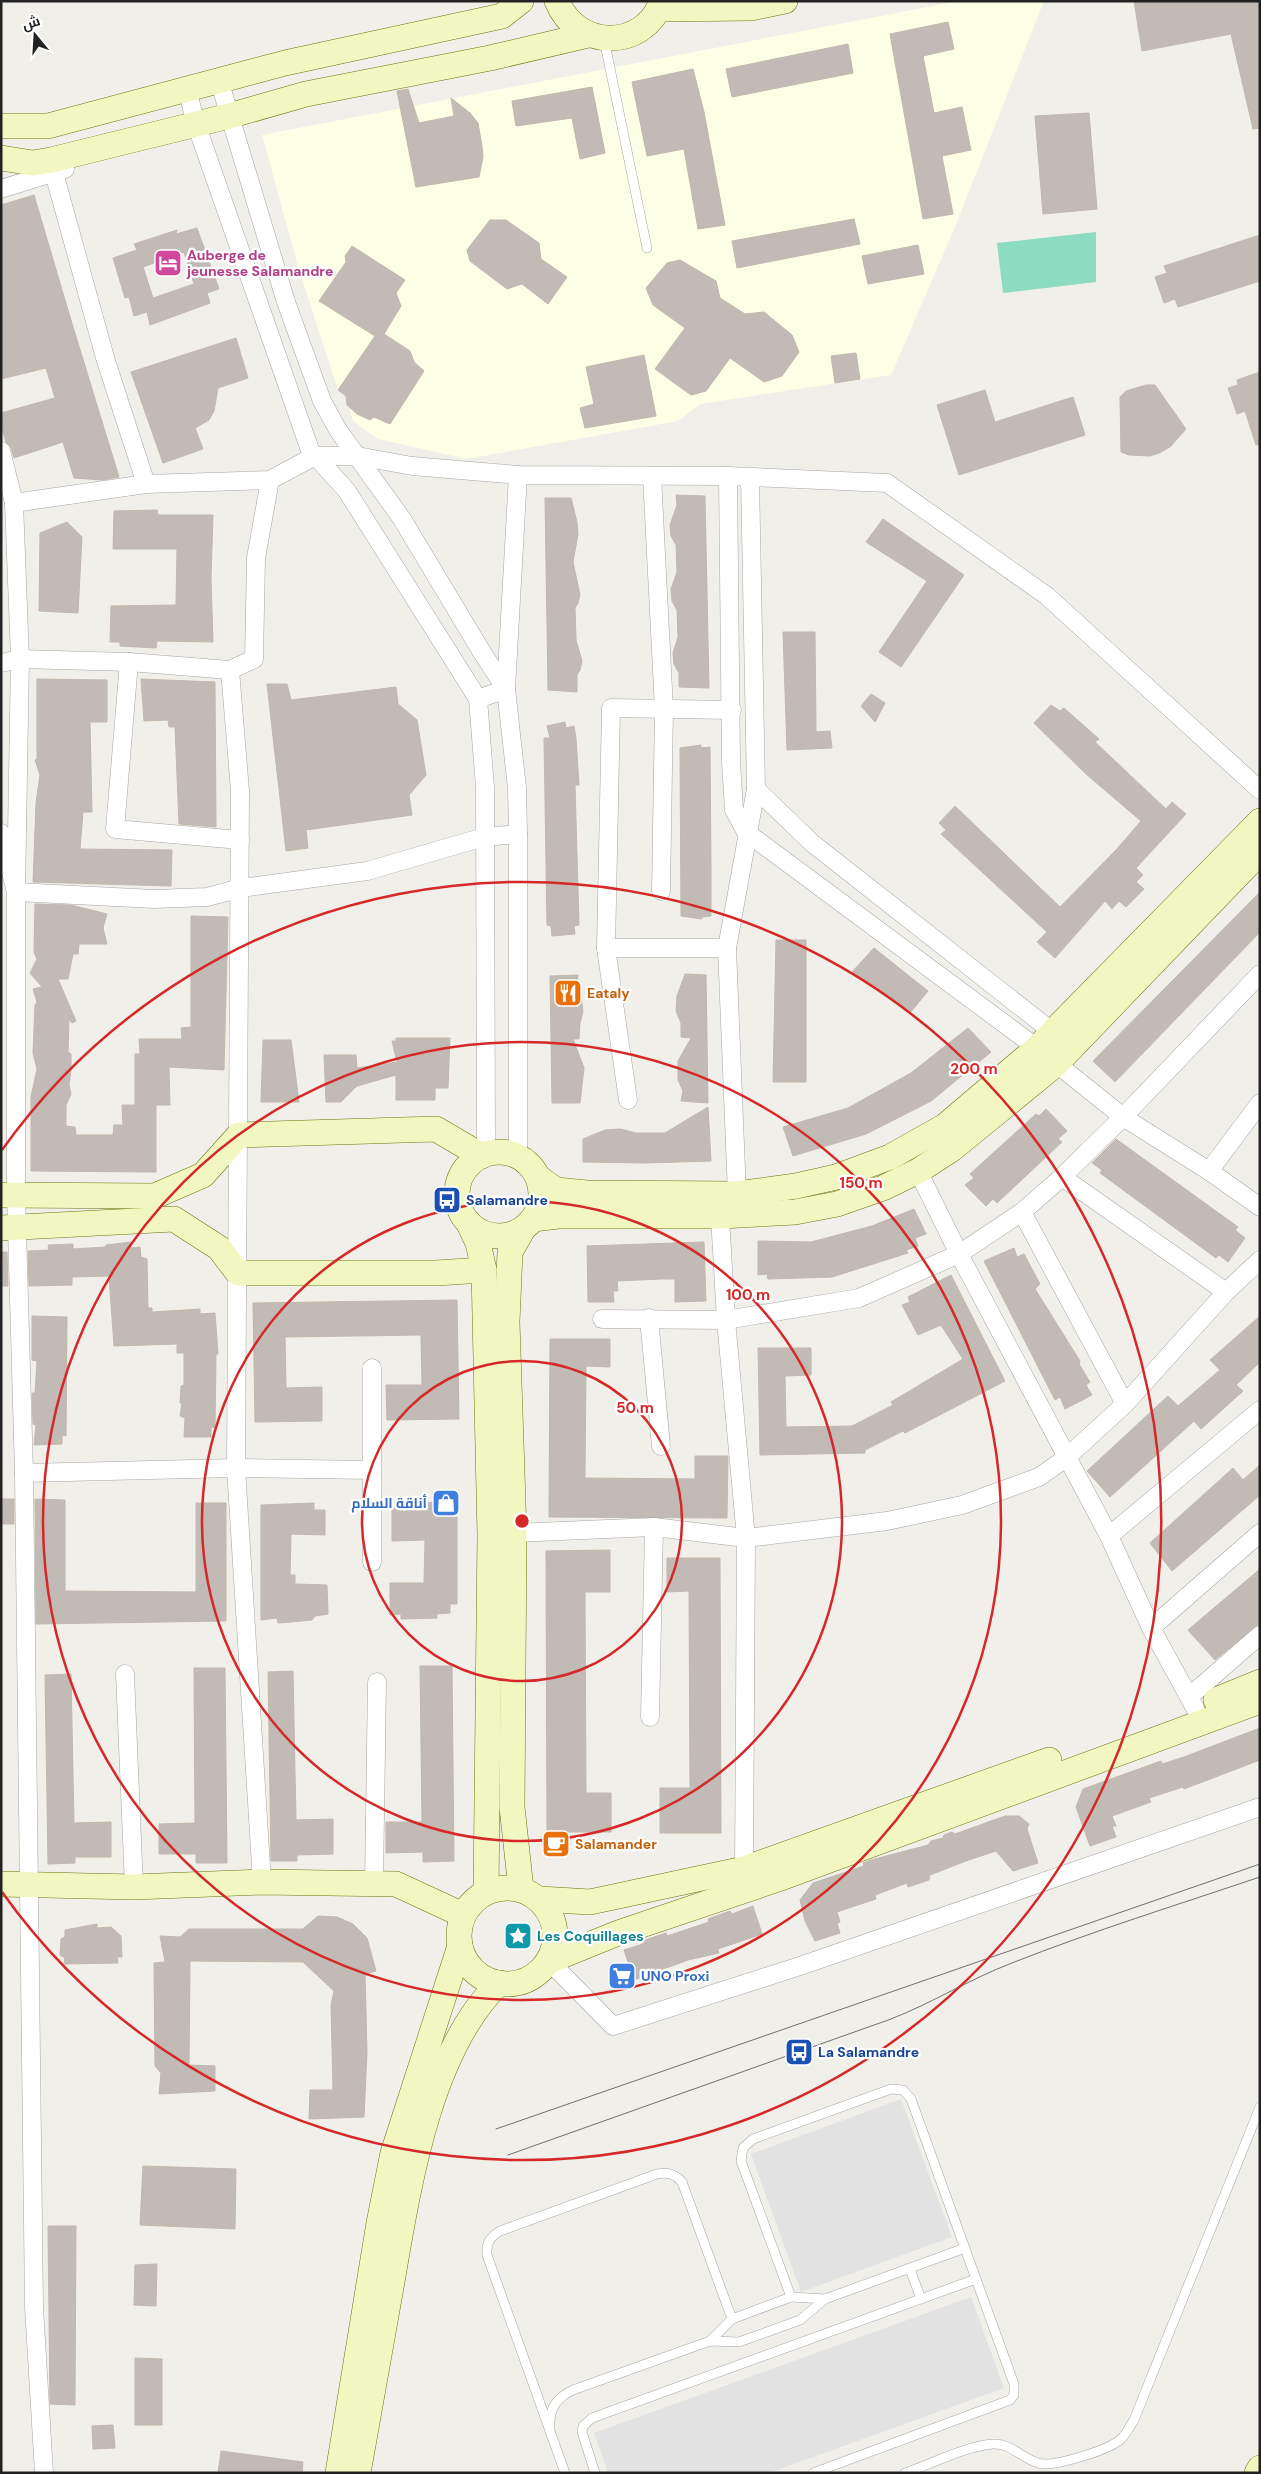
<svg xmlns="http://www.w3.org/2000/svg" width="1261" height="2474" font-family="'DM Sans',Cairo,sans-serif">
<rect width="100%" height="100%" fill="#f1efe9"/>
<polygon fill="#fcfee6" points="959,1 1044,1 955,227 891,375 700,404 678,421 467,459 378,439 353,421 346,396 338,390 299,270 262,135"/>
<polygon fill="#8cdcc1" points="1096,232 1096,282 1003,293 997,243"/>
<g fill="#e2e2e2">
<polygon points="901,2099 952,2237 801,2292 751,2154"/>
<polygon points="971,2297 1004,2388 769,2473 608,2473 594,2433"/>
</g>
<g fill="#c2bbb5" stroke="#c2b7ac" fill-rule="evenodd">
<polygon points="1134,1 1260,1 1260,128 1253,129 1231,34 1142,51"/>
<polygon points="948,22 954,49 923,56 934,113 962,107 971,150 942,156 953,214 923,219 890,34"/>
<polygon points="848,44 853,73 732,97 726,69"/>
<polygon points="693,69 704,112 725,225 698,229 684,149 647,156 632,82"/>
<polygon points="592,87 605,153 580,159 572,118 516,126 512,101"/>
<polygon points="408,89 419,123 454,116 451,98 470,113 478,123 482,146 483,157 479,177 416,187 397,91"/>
<polygon points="1089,113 1097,209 1043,214 1035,116"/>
<polygon points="34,195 70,317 119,477 102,480 74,478 63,442 14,458 11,448 6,442 1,425 1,413 55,398 46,368 1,379 1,205"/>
<polygon points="854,219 860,244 737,268 732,241"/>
<polygon points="490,220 506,220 539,243 541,259 567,277 548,304 522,284 507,289 470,261 467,250"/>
<path d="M197,228L219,289L207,293L210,303L150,325L147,312L134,316L129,297L125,298L113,258L137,250L134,244L177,230L176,234ZM184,252L194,284L153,298L143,267Z"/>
<polygon points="1260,235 1260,281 1178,307 1175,299 1164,303 1155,277 1167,273 1164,266"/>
<polygon points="918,245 924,274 868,284 862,256"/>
<polygon points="352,246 405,280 396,293 401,306 384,334 410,351 414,362 424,371 390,424 374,417 370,420 357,414 347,405 346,396 338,390 375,336 319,301 346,262 345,256"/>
<polygon points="680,260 716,281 720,298 745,314 764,312 792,335 799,352 782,376 764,382 730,358 706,391 691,395 655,369 685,328 653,305 646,288 667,263"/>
<polygon points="236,338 248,378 218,388 214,411 209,420 195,428 203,449 163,463 131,372"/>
<polygon points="856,353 860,379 835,383 831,356"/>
<polygon points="644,355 656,416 585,428 580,408 594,404 586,367"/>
<polygon points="1260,372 1260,444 1256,445 1245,411 1237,414 1228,388 1238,385 1237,380"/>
<polygon points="1146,385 1155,385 1186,429 1170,447 1159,453 1150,456 1129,455 1121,452 1120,397 1126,391"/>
<polygon points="985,390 995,422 1073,397 1085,435 959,475 937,405"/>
<polygon points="676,495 705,496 709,688 679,687 679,673 674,664 673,653 678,637 677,610 672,601 671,589 677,572 676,545 671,536 670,525 677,505"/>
<polygon points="545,498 571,498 577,522 578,534 573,562 580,595 578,603 575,608 576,640 582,661 580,670 577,675 577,692 548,690"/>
<polygon points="157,510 158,515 213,515 211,579 213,642 157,641 156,648 120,646 120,642 110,642 111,606 176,605 177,549 113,549 114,511"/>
<polygon points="883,519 964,575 901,667 879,652 927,581 866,542"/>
<polygon points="67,522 82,537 78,613 39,611 40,533"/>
<polygon points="783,632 815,632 816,732 830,731 832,748 787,750"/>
<polygon points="37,679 107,680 107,722 90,722 92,812 83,812 80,849 172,850 171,886 33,882 36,803 40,775 35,760 37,759"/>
<polygon points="141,679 215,682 216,827 179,824 175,727 169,727 168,720 144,721"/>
<polygon points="267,684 287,684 291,700 396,687 398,704 417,720 426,775 409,795 412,815 306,830 308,848 286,851"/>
<polygon points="871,694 885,703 875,722 861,706"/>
<polygon points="1051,705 1060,711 1064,708 1099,739 1095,742 1166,809 1172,802 1186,814 1136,868 1143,875 1136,882 1144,889 1126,907 1119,901 1112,909 1105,901 1055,958 1037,942 1047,932 941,834 946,830 939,823 955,806 1060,907 1117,849 1141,821 1086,774 1034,723"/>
<polygon points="565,722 566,728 574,726 576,738 579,785 575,785 579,925 574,926 575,934 552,936 551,926 547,925 544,738 550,738 547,726"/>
<polygon points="701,745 701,748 710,747 711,866 711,916 702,917 702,919 681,916 680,748"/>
<polygon points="1260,892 1260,932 1115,1082 1093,1061"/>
<polygon points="35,904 71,905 107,914 103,928 107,944 79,944 78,954 73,954 68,979 58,979 76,1021 72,1023 69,1019 68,1052 71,1054 71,1070 69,1085 71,1094 66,1105 66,1126 75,1127 76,1135 113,1135 114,1125 123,1125 122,1105 135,1105 135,1054 140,1054 139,1039 182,1039 181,1028 191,1027 191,916 228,917 224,1070 169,1067 170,1105 156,1105 156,1172 31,1171 31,1097 37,1069 33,1053 35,1005 37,1002 33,989 42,987 30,973 37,959 34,952"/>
<polygon points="776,940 806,940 806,1082 773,1082"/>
<polygon points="874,948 928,991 910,1013 852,972"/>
<polygon points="685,974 706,975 708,1103 681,1101 683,1091 678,1080 678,1061 691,1038 681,1037 681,1023 676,1011 677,996"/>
<polygon points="578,975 577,985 580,988 583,1012 580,1023 579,1039 573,1039 584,1068 580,1103 552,1103 550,976"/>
<polygon points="968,1028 991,1052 931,1101 866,1134 793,1156 783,1127 848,1108 911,1073"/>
<polygon points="396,1038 450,1038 448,1088 435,1088 435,1100 396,1100 396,1075 357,1086 341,1102 326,1102 324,1055 356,1055 357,1068 397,1062 392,1041 396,1041"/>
<polygon points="263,1040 291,1040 299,1102 261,1102"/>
<polygon points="708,1107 711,1161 645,1163 583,1162 583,1139 605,1130 620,1129 636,1133 665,1133"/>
<polygon points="1046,1109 1067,1131 1058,1139 1062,1142 997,1203 993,1199 986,1206 965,1185 974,1178 970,1174 1036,1114 1039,1116"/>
<polygon points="1116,1139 1238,1227 1235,1230 1245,1238 1228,1262 1219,1255 1216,1258 1100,1173 1102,1170 1092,1163"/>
<polygon points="914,1209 926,1234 915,1238 918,1246 906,1250 908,1253 832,1277 768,1279 767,1274 758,1275 758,1241 811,1242 872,1226"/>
<polygon points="131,1242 131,1248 140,1247 141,1257 147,1259 148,1308 152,1308 152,1312 200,1309 200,1314 215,1313 218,1354 216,1354 215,1428 211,1427 211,1437 184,1437 185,1418 180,1416 182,1403 180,1403 181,1386 184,1385 184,1353 177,1353 177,1344 114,1346 109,1276 72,1277 72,1285 29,1286 28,1251 49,1250 48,1245 73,1244 73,1249 105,1247 106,1245"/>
<polygon points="704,1242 706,1301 675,1302 675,1279 661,1279 617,1281 618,1291 613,1291 614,1302 588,1302 587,1246"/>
<polygon points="1014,1248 1017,1257 1024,1254 1040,1284 1035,1289 1080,1361 1079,1364 1090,1382 1086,1385 1092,1395 1065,1409 1060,1397 1055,1400 984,1261"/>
<polygon points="1,1252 7,1252 8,1286 1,1286"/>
<polygon points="951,1275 1005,1381 905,1433 903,1431 865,1450 865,1453 760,1455 758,1348 811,1348 811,1375 785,1376 786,1427 852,1426 893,1405 891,1402 963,1359 941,1325 918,1335 902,1305 910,1302 908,1297"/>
<polygon points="457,1300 459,1419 387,1420 386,1385 422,1385 421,1335 285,1337 286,1388 322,1387 322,1421 255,1422 253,1303"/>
<polygon points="32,1316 67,1317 66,1436 62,1435 62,1444 34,1445 36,1425 33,1424 32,1393 35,1393 37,1361 32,1360"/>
<polygon points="1260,1316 1260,1362 1236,1385 1243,1391 1201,1429 1194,1421 1110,1497 1087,1471 1168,1396 1178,1406 1220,1370 1210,1360"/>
<polygon points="550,1339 610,1339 610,1367 586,1366 585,1478 695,1479 695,1456 728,1456 727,1518 549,1517"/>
<polygon points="1260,1465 1260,1495 1172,1571 1150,1543 1233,1468 1243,1480"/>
<rect x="1" y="1499" width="13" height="25"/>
<polygon points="35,1499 65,1500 65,1591 196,1592 196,1503 226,1503 226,1621 36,1624"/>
<polygon points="452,1502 452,1517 457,1517 457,1604 450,1604 450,1613 437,1614 437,1618 401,1619 401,1614 390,1615 390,1583 424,1583 425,1540 392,1541 392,1509 403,1509 403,1503"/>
<polygon points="314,1503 314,1510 325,1510 325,1535 291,1534 290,1575 295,1575 295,1584 327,1585 328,1614 315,1616 312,1620 291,1622 278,1623 277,1618 261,1620 261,1505"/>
<polygon points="610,1550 610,1592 585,1592 586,1793 611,1793 611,1832 547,1832 546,1551"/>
<polygon points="667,1558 720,1558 721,1833 660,1833 660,1788 690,1788 689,1591 667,1592"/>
<polygon points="1260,1569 1260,1623 1215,1660 1188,1630"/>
<polygon points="420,1666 452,1666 454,1861 423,1862 423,1852 386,1853 386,1822 422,1822"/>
<polygon points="194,1668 225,1668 227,1863 196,1863 196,1854 159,1854 159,1824 195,1823"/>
<polygon points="293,1671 296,1820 333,1819 333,1854 297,1855 297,1861 271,1861 268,1672"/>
<polygon points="71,1674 74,1823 111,1822 111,1857 75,1857 75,1863 48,1864 45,1675"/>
<polygon points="1260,1728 1260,1760 1184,1789 1183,1787 1149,1798 1151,1802 1112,1816 1116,1826 1112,1826 1116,1837 1090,1846 1076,1807 1083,1789 1161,1761 1162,1764 1184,1757"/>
<polygon points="1005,1816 1019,1816 1029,1824 1027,1829 1038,1863 1013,1871 996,1851 966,1861 930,1875 929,1880 908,1887 907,1883 875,1895 876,1899 837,1912 840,1922 837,1923 840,1933 815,1941 805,1921 800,1900 813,1883 864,1866 863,1863 871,1860 928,1845 931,1841 943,1838 944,1835 952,1832 955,1834"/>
<polygon points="753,1906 762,1934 718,1949 719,1953 688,1960 634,1980 624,1950 643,1944 642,1941 666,1933 667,1936 709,1922 708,1919 730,1911 732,1914"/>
<polygon points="318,1916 337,1917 353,1924 367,1938 376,1971 365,1974 367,2052 364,2117 309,2119 310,2090 333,2090 331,2005 334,1991 303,1962 190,1961 189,2065 215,2066 215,2091 159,2094 161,2073 155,2066 154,1963 165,1962 160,1936 180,1937 189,1929 303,1929"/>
<polygon points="97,1924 97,1928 111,1927 121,1936 122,1957 117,1957 118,1963 64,1964 65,1958 60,1955 61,1939 65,1937 65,1930"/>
<polygon points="143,2166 236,2169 235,2229 140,2225"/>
<polygon points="48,2226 76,2226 75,2405 50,2404"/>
<polygon points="157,2264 156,2306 134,2305 135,2265"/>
<polygon points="135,2358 162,2359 162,2425 135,2425"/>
<polygon points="113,2425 115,2448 93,2449 92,2426"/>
<polygon points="221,2451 303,2462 302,2473 218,2473"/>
</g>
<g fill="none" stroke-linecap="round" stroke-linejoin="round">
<defs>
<g id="lane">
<polyline points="604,39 647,248"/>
<polyline points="910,2269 921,2299"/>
<polyline points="825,2299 965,2248"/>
<polyline points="732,2319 791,2297 741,2161 743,2148 753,2139 891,2089 903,2090 911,2099 976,2279"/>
<path d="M550,2425C549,2408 558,2397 573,2390L710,2341L739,2342L800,2320L825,2299L791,2297"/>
<path d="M565,2473L487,2255C486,2243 490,2237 500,2231L657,2174C668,2172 675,2174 682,2182L732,2319L710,2341"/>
<polyline points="595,2473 582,2432 583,2426 592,2418 976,2279 1014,2384 1014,2395 1010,2400 813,2473"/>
<path d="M905,2473C931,2464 966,2446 993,2444C1010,2443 1022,2458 1038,2463C1052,2468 1109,2450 1121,2439C1126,2434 1130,2426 1134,2420L1260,2107"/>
</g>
<g id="street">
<polyline points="219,80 286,302 322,401 338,430 402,519 483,654 506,689 478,699"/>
<polyline points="187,89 196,124 310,450 347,491 478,699 485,787 486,1154"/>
<polyline points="54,173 106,361 146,484"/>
<polyline points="1,189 65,169"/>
<polyline points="1,451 14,503 146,484 270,480 315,456 357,456 412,466 518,475 728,476 887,483 1047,596 1260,790"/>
<polyline points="652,476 664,709 661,891"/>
<polyline points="728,476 731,762 734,810 746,832 1037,1048 1123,1117 1209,1171 1260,1207"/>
<polyline points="14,503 20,659 16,892 16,1194 24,1473 34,2307 44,2473"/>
<polyline points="129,662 115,829 240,840"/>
<polyline points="1,663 20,659 129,662 230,670"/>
<polyline points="756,789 812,843 1054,1033"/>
<polyline points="1,833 16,892 154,899 207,897 241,888 367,871 484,837 518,834"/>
<polyline points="606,948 727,948"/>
<polyline points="628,1100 606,948 611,708 732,710"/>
<polyline points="518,1156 518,834 517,788 506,689 518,475"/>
<polyline points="918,1171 959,1254 1109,1536 1151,1628 1195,1708"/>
<polyline points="1209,1171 1260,1103"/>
<polyline points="1062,1177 1226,1292"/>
<polyline points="737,1194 727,948 756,789 750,478"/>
<polyline points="1022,1212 1125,1404"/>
<polyline points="720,1216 726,1320 746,1538 744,1869"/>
<polyline points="649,1318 661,1446"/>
<polyline points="602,1319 726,1320 859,1298 959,1254 1022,1212 1062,1177 1123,1117 1260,974"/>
<polyline points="24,1473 236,1468 371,1470"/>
<polyline points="514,1533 654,1527 746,1538 887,1521 962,1505 1039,1477 1066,1458 1125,1404 1226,1292 1260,1260"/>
<polyline points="1109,1536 1260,1410"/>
<polyline points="372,1562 372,1368"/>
<polyline points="1151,1628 1260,1533"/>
<polyline points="125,1674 134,1887"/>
<polyline points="1190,1696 1260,1635"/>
<polyline points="650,1717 654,1527"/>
<polyline points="262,1882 236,1468 240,791 230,670 254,659 256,558 270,480"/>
<polyline points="374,1883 377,1682"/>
<polyline points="549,1961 613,2026 800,1966 1260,1807"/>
</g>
<g id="secondary">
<path d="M557,1C576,49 643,52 662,1"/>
<polyline points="659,9 751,8 785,1"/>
<polyline points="1,126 48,126 285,63 502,16 521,1"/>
<polyline points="1,158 33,163 51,160 229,116 306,94 490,58 588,35"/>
<circle cx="499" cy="1194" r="42"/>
<polyline points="539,1178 556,1190 587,1193 737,1194 796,1186 836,1177 890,1157 945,1126 1037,1048 1260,821"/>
<polyline points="1,1195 155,1196 203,1175 239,1135 436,1129 482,1156"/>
<polyline points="533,1219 558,1216 720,1216 795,1212 837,1204 883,1188 918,1171 952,1149 1056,1064 1260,852"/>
<polyline points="468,1222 478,1243 484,1270 490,1535 486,1892"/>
<polyline points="1,1228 174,1219 219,1248 238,1273 436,1273 484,1270"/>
<polyline points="1216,1700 1260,1682"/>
<polyline points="1,1884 134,1887 262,1882 396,1884 463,1915"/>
<circle cx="507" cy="1936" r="48"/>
<polyline points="521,1889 512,1807 514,1533 507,1322 510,1252 523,1229"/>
<polyline points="540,1899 590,1902 744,1869 1049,1760"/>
<polyline points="549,1961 618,1933 778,1879 1260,1701"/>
<polyline points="338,2473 379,2223 393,2153 460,1946"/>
<path d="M358,2473C369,2413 379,2353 390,2293C407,2197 426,2054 499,1983"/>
<polyline points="1257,2473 1260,2468"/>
</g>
</defs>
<use href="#lane" stroke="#a6a6a6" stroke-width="10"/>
<use href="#street" stroke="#a6a6a6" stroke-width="19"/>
<use href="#secondary" stroke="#65770b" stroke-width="26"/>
<use href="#lane" stroke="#fff" stroke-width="9"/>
<use href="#street" stroke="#fff" stroke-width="18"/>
<use href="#secondary" stroke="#f2f7c1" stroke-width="25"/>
<g stroke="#707070" stroke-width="1">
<polyline points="496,2129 1260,1864"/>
<path d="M508,2155L891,2019C932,2003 970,1979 1012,1963C1093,1931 1177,1905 1260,1877"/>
</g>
</g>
<g fill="none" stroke="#d62828" stroke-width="2.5">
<circle cx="522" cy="1521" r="160"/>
<circle cx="522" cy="1521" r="320"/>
<circle cx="522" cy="1521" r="479"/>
<path d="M2 1150A639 639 0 1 1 2 1892"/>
</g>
<defs>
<symbol id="hotel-square" viewBox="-11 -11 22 22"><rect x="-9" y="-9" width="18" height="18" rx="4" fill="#d1479c" stroke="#fff"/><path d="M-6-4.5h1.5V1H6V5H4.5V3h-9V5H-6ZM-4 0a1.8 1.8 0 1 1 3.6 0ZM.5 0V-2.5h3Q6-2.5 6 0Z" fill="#fff"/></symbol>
<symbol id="restaurant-square" viewBox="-11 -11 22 22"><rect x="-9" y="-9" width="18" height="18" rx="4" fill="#e8710a" stroke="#fff"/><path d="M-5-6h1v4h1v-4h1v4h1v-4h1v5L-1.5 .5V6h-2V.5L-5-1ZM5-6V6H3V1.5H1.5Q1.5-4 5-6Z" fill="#fff"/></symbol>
<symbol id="bus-square" viewBox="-11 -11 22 22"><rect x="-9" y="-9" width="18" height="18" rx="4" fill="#1a4fb4" stroke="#fff"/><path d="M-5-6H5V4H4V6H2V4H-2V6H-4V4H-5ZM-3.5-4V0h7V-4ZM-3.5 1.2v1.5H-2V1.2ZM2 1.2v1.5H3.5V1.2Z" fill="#fff"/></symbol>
<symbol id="shop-square" viewBox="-11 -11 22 22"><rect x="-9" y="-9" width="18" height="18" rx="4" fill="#3f7fe0" stroke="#fff"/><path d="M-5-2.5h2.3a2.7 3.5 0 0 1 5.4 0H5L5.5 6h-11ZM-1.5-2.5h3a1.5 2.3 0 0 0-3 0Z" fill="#fff"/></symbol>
<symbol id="cafe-square" viewBox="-11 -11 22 22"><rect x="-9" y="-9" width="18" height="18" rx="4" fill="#e8710a" stroke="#fff"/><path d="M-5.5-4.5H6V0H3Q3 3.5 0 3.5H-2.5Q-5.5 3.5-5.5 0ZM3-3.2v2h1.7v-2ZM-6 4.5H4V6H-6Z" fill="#fff"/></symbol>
<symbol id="sight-square" viewBox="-11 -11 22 22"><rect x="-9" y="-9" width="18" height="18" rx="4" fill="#0f9aa8" stroke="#fff"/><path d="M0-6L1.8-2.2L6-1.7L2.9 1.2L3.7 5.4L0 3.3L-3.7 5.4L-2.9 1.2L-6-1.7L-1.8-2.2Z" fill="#fff"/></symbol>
<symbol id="supermarket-square" viewBox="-11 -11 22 22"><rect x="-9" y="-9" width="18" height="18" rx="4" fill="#3f7fe0" stroke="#fff"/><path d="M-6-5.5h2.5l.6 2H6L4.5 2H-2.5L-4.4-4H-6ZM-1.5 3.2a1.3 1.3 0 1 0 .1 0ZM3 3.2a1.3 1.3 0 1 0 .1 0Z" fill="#fff"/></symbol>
</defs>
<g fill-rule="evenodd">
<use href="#hotel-square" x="152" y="247" width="32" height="32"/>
<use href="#restaurant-square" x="552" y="977" width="32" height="32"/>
<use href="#bus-square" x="431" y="1184" width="32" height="32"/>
<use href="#shop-square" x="430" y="1487" width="32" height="32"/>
<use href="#cafe-square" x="540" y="1828" width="32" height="32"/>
<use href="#sight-square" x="502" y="1920" width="32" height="32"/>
<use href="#supermarket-square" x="606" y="1960" width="32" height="32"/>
<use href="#bus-square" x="783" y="2036" width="32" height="32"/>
</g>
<g text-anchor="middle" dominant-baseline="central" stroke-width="4.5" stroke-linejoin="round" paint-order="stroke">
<g font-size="14" font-weight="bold" fill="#b23c85" stroke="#fff" text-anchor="start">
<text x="187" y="255">Auberge de<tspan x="187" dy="16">jeunesse Salamandre</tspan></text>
</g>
<g font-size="14" font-weight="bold" fill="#c56008" stroke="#fff" text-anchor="start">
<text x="587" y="993">Eataly</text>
<text x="575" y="1844">Salamander</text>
</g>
<g font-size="14" font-weight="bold" fill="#164399" stroke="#fff" text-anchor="start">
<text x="466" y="1200">Salamandre</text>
<text x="818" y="2052">La Salamandre</text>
</g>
<g font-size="14" font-weight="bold" fill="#366cbe" stroke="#fff" text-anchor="end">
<text x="427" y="1503">أناقة السلام</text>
<text x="641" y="1976" text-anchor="start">UNO Proxi</text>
</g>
<g font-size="14" font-weight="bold" fill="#0d838f" stroke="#fff" text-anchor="start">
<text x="537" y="1936">Les Coquillages</text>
</g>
</g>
<circle cx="522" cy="1521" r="8" fill="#d62828" stroke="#fff" stroke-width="2.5"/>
<g font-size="15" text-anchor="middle" font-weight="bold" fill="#d62828" stroke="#fff" stroke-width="4.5" stroke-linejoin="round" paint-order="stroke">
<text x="974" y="1074">200 m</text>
<text x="861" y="1188">150 m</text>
<text x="748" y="1300">100 m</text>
<text x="635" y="1413">50 m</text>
</g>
<rect width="1261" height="2474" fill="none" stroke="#222222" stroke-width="5"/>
<g transform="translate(35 35) rotate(342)" stroke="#ffffff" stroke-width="4" paint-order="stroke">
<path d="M0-4L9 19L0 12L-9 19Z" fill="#222222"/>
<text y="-8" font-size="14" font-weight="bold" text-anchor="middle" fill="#222222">ش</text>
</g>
</svg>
